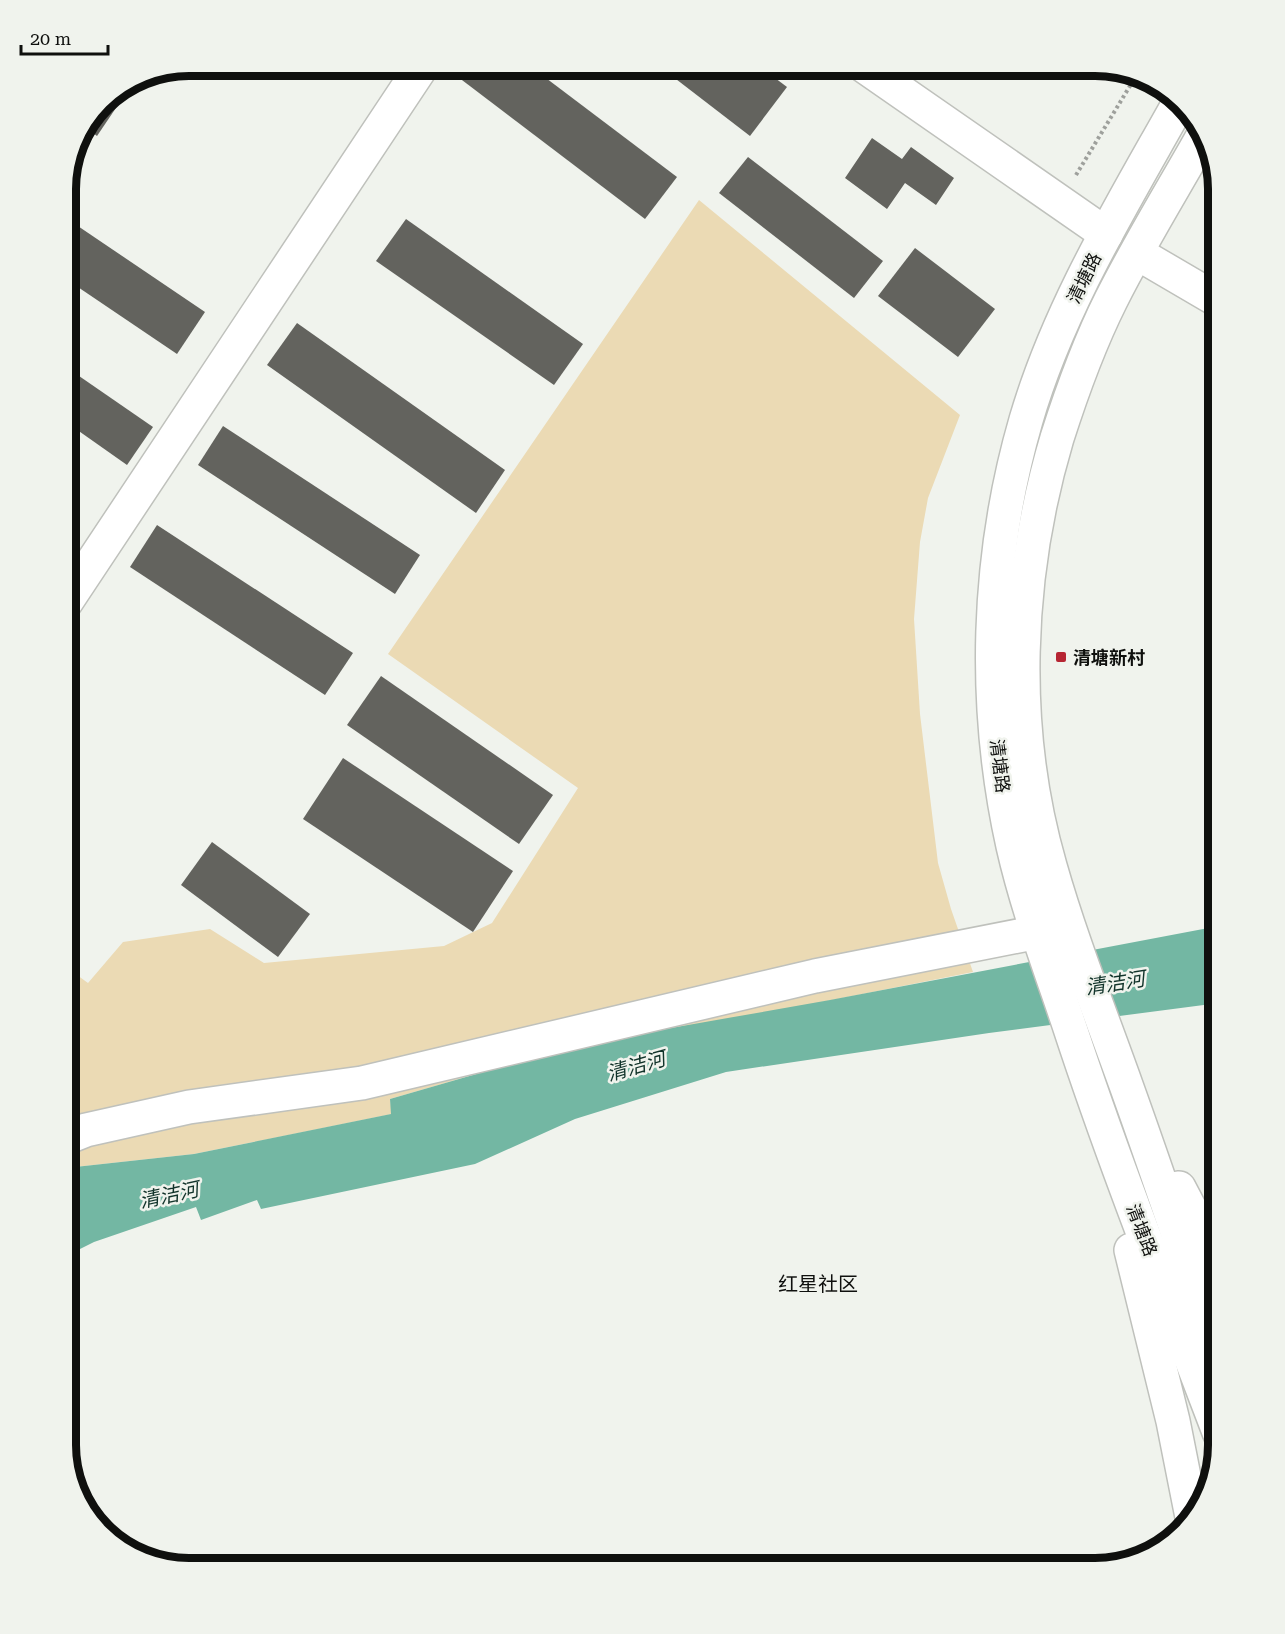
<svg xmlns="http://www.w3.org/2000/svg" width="1285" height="1634" font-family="'Roboto Serif','Noto Sans SC',serif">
<rect width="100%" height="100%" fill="#f0f3ed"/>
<polygon fill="#ebdab4" points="699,200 960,415 928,498 920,542 914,619 920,714 938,863 951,909 973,972 511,1064 390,1099 392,1114 194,1154 66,1168 66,967 88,983 123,942 210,929 264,963 444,946 492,923 578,788 388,654"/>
<polygon fill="#73b7a3" points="1219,926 1219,1003 989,1033 726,1072 575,1119 475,1164 261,1209 257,1200 201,1220 196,1207 94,1242 66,1256 66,1168 194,1154 391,1114 390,1099 511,1064 620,1037 830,1000"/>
<g fill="#63635e">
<polygon points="467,66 530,66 677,177 645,219 458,77"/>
<polygon points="659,66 759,66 787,87 750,136"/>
<polygon points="117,91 124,96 97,136 85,127 108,97"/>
<polygon points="872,138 902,159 911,147 954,178 936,205 905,183 887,209 845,178"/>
<polygon points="748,157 883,261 854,298 719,193"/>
<polygon points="66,218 205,312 177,354 66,279"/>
<polygon points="406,219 583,344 554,385 376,261"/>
<polygon points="915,248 995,309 958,357 878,296"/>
<polygon points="297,323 505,470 476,513 267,365"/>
<polygon points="66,367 153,427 127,465 66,422"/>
<polygon points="223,426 420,555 395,594 198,465"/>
<polygon points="157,525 353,653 325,695 130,567"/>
<polygon points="381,676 553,795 519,844 347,725"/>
<polygon points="343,758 513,871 473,932 303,819"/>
<polygon points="212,842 310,914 278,957 181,885"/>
</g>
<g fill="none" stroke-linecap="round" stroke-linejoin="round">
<defs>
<g id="minor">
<polyline points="864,66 1106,234"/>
<polyline points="1137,253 1219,301"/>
<polyline points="66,602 422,66"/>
<polyline points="66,1138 86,1130 189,1107 362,1083 815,976 1038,932"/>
</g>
<g id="major">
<path d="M1179,103C1122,205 1059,307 1026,420C986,558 982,706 1013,846C1027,908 1050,968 1070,1028C1115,1165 1168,1298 1219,1432"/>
<path d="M1203,136C1172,191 1139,244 1111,300C1089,344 1072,391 1057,438C1016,575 1010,728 1050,866C1071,940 1100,1012 1126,1085C1158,1174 1188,1264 1219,1354"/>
<polyline points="1179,1188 1219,1264"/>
<polyline points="1131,1250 1173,1421 1192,1517"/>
</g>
</defs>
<use href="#minor" stroke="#bfc1bc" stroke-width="36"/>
<use href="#major" stroke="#bfc1bc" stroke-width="36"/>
<polyline stroke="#9ea09c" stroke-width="4" stroke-dasharray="3 3" stroke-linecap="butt" points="1076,175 1136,76"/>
<use href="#minor" stroke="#fff" stroke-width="33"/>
<use href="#major" stroke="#fff" stroke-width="33"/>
</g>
<rect fill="#b62533" stroke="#f0f3ed" stroke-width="2" x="1055" y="651" width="12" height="12" rx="3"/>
<g text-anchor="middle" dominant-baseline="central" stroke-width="5" stroke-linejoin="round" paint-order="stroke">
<g font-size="18" fill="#0f100e" stroke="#f0f3ed">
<text transform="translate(1084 278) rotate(-64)">清塘路</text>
<text transform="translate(1000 766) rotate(83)">清塘路</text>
<text transform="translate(1142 1230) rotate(69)">清塘路</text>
</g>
<g font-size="18" font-weight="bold" fill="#0f100e" stroke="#f0f3ed" text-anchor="start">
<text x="1073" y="657">清塘新村</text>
</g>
<g font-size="20" font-style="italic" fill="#11332a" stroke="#f0f3ed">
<text transform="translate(1115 983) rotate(-9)">清洁河</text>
<text transform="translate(636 1066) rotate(-16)">清洁河</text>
<text transform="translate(169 1195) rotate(-12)">清洁河</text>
</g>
<g font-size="20" fill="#0f100e" stroke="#f0f3ed">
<text x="818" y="1284">红星社区</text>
</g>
</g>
<path d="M0 0H1285V1634H0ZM189 76H1095A113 113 0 0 1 1208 189V1445A113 113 0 0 1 1095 1558H189A113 113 0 0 1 76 1445V189A113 113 0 0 1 189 76Z" fill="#f0f3ed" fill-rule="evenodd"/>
<path fill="none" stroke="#0f100e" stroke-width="8" d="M189 76H1095A113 113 0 0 1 1208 189V1445A113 113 0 0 1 1095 1558H189A113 113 0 0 1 76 1445V189A113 113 0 0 1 189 76Z"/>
<path d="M21 45v9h87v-9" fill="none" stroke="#0f100e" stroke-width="3"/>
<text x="30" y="45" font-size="18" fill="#0f100e" stroke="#f0f3ed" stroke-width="4.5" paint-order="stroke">20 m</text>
</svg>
